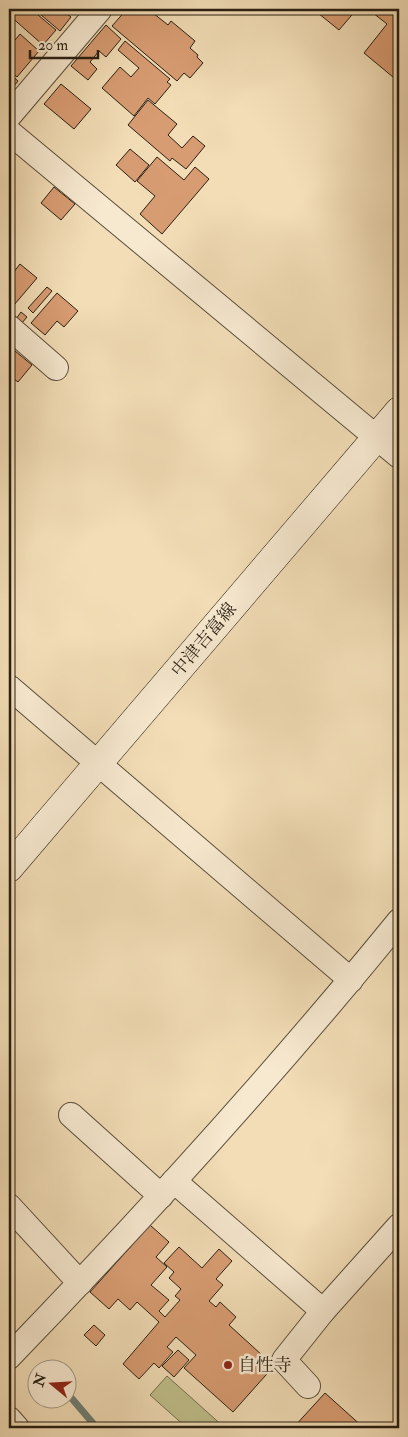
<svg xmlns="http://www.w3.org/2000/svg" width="408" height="1437" font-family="'IM FELL Double Pica','Noto Serif JP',serif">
<rect width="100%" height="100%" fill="#f2ddb6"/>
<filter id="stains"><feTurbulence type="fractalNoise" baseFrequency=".004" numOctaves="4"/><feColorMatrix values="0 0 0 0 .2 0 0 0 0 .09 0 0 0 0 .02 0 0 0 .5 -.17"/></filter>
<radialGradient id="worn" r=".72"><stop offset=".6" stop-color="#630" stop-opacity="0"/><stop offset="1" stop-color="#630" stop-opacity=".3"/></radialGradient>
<polygon fill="#bfbf8b" stroke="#746f4f" points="167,1376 225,1428 187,1428 150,1395"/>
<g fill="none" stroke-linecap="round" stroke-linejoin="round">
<g stroke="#6e7d74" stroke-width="7">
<polyline points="44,1366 47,1370"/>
<polyline points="68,1394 97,1428"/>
</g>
</g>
<g fill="#d89c72" stroke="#281f13">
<polygon points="9,9 31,9 56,30 43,45 9,15"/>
<polygon points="34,9 61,9 71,17 60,31"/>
<polygon points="127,9 148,9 168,25 171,21 195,41 190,48 198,55 197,57 203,63 190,78 184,73 177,81 112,26"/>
<polygon points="313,9 357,9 339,30"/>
<polygon points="368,9 399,9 399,82 364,53 387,24"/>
<polygon points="106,25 121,39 106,57 99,51 90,62 97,69 88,80 71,66"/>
<polygon points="20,34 39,51 17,77 9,70 9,47"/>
<polygon points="125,41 170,79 167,82 171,85 155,104 148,98 134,116 102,88 120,67 131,77 139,68 118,50"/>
<polygon points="9,73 18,81 9,92"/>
<polygon points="61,84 91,109 74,129 44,104"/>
<polygon points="148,100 177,124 168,135 182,148 193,136 205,146 186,169 172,158 170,161 128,125"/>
<polygon points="130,149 149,165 135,182 116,165"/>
<polygon points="157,157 184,180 195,167 209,179 162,234 140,214 155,196 137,181"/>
<polygon points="54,187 75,204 61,220 41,203"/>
<polygon points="20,264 37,278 14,305 9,301 9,278"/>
<polygon points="47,287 52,291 33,313 28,308"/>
<polygon points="57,293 78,311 64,327 57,321 45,335 31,323"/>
<polygon points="21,312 27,317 21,324 16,319"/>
<polygon points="9,346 32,365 18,382 9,375"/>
<polygon points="150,1225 169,1242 156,1257 167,1267 151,1285 169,1300 159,1311 165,1317 180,1300 175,1296 181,1289 169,1278 174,1272 164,1263 179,1247 202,1268 219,1249 232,1261 216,1279 223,1285 209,1301 216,1307 220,1302 236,1317 229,1325 274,1366 233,1412 184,1368 196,1355 176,1337 167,1347 173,1352 159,1368 154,1363 139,1379 123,1364 159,1322 137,1302 130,1310 118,1299 109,1309 90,1292"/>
<polygon points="94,1325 105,1335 96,1346 84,1335"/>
<polygon points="178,1350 189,1360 174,1377 162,1366"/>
<polygon points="325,1393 364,1428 293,1428"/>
</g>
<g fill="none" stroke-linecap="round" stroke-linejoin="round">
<defs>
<g id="street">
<polyline points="9,116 100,9"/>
<polyline points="9,132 399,456"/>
<polyline points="9,327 56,368"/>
<polyline points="9,687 351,980"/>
<polyline points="71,1115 161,1196"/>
<polyline points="174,1181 323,1311 399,1226"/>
<polyline points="9,1206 80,1283"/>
<path d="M9,1357C144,1217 276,1072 399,921"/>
<polyline points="308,1386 284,1360 323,1311"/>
<polyline points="9,1419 17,1428"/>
</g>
<polyline id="secondary" points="9,868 399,411"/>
</defs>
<use href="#street" stroke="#5a4e3c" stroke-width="26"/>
<use href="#secondary" stroke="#281f13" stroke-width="29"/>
<use href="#street" stroke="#f7e9d0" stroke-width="24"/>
<use href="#secondary" stroke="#f7e9d0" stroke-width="28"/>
</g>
<circle fill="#8f2418" stroke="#f7e9d0" stroke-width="2" cx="228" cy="1365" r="5"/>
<g text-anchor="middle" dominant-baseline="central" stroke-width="5" stroke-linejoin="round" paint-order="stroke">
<g font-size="18" fill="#281f13" stroke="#f7e9d0">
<text transform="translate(204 640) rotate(-50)">中津吉富線</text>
</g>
<g font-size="18" fill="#281f13" stroke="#f7e9d0" text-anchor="start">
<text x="238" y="1365">自性寺</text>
</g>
</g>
<rect width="408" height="1437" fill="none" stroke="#f2ddb6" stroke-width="30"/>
<rect x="10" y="10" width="388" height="1417" fill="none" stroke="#281f13" stroke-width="2.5"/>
<rect x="15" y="15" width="378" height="1407" fill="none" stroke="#281f13"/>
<g transform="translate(52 1384) rotate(288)"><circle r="24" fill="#f7e9d0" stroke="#a49884"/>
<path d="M0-4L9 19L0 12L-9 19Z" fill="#8f2418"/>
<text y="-8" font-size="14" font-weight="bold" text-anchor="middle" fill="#281f13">N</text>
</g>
<path d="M30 50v8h68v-8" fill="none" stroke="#281f13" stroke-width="2.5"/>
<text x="38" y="50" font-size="15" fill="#281f13" stroke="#f7e9d0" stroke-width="4" paint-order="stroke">20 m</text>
<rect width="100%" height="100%" filter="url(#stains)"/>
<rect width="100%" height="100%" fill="url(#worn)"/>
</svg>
